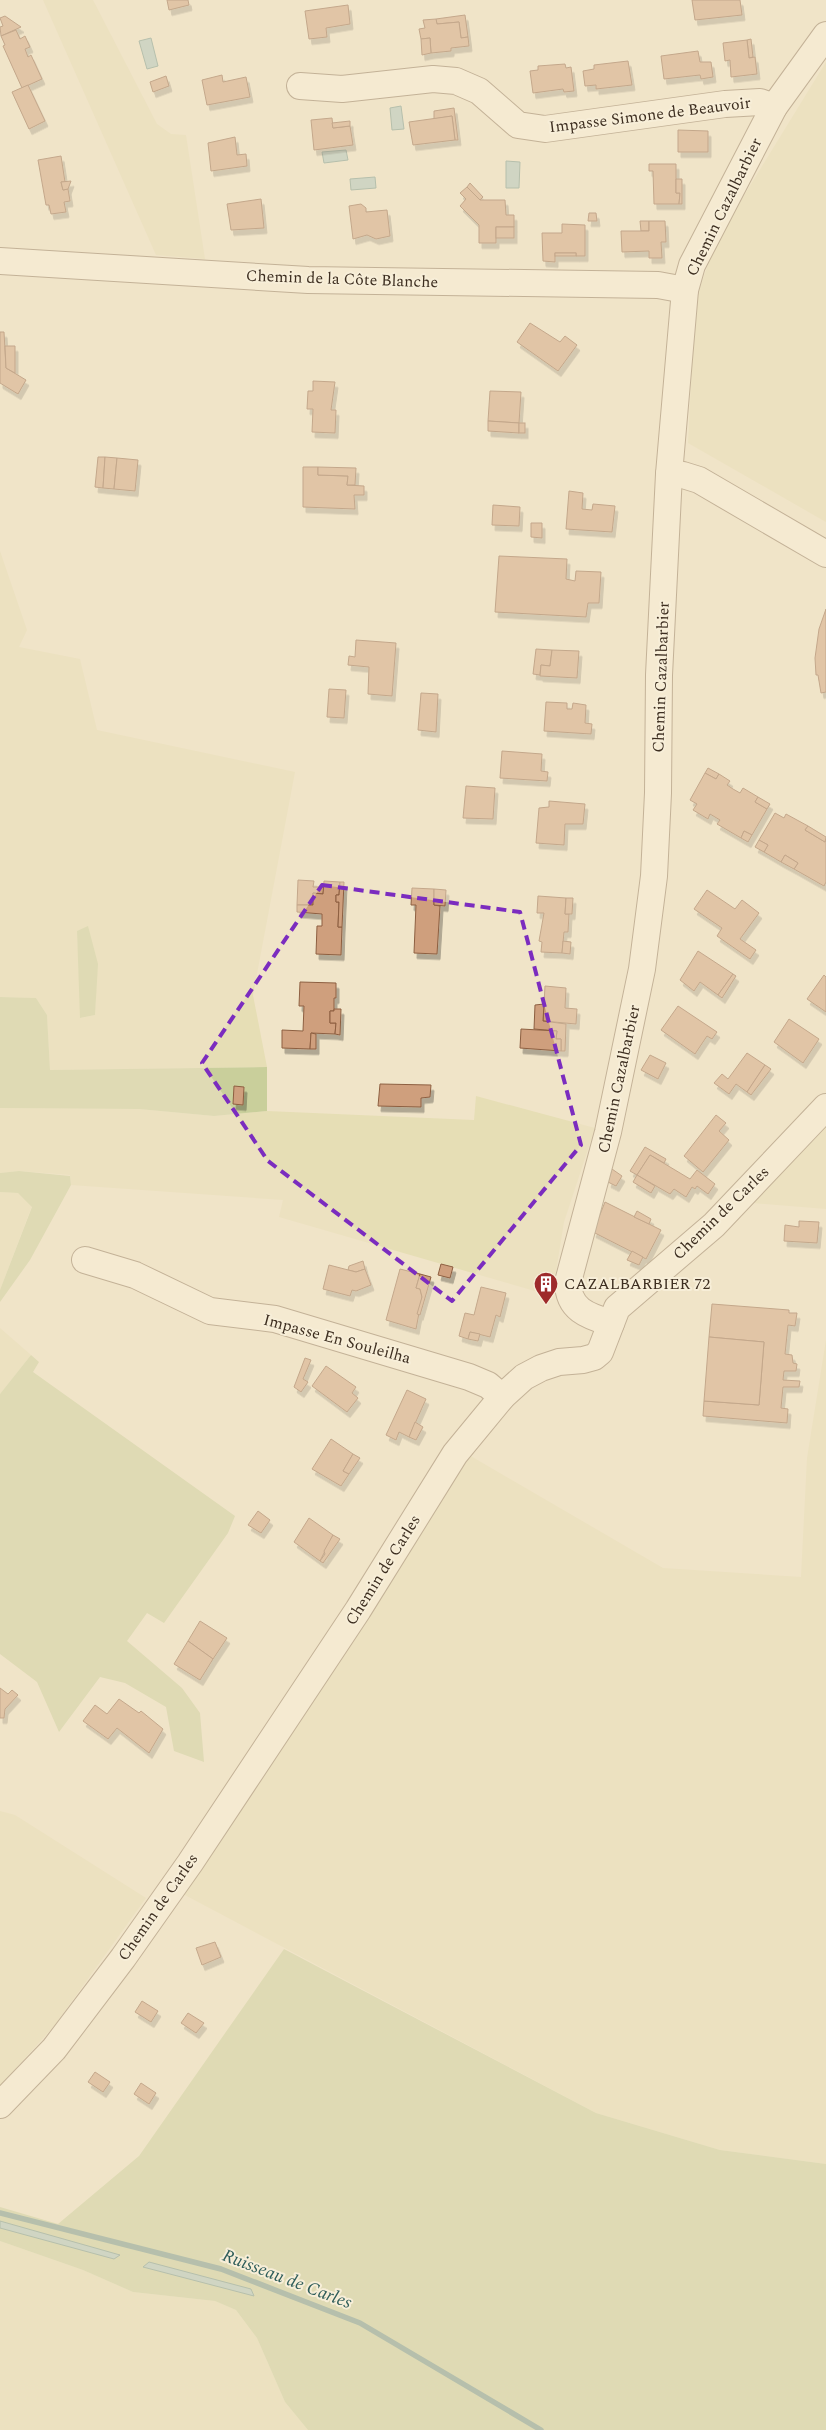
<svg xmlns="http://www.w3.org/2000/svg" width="826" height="2430" font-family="Spectral,serif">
<defs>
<filter id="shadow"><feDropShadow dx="3" dy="5.5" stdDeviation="0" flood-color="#0004"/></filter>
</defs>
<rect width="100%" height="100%" fill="#f0e4c8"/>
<g fill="#e6deb5" fill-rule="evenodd">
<polygon points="43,0 93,0 157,124 171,134 186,135 205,259 156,255"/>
<polygon points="826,62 826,522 688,443 695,303 715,243"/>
<path d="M0,551L27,630L19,647L80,659L97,730L295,772L253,995L267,1067L50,1070L47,1015L36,998L0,997ZM88,927L96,990L95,1015L81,1018L77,931Z"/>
<polygon points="476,1096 595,1128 564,1222 552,1296 279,1217 283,1200 71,1185 70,1175 19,1171 0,1173 0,1108 139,1109 214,1116 267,1111 474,1120"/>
<polygon points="826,1122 826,1209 753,1203"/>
<polygon points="0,1192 18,1193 32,1206 0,1290"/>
<polygon points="0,1328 31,1355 0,1394"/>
<polygon points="826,1340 826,2164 720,2150 596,2113 183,1894 469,1455 663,1568 801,1577 807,1458"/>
<polygon points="0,1811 15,1815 146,1898 54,2026 0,2086"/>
<polygon points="0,2241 83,2270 133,2292 215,2301 236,2310 257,2338 285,2402 308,2430 0,2430"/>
</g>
<g fill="#c9cf9b">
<polygon points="88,926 98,964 95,1015 80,1018 77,931"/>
<polygon points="0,997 36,998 47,1015 50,1070 267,1067 267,1111 214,1116 139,1109 0,1108"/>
<polygon points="19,1171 70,1176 71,1185 30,1260 0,1302 0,1290 32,1207 18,1193 0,1192 0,1173"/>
<polygon points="31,1355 39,1362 33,1372 235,1516 228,1533 164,1623 147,1613 127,1641 182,1688 200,1713 204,1762 174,1751 166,1707 125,1683 100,1677 59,1732 37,1682 0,1654 0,1394"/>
<polygon points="284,1949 596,2113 720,2150 826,2164 826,2430 308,2430 285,2402 257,2338 236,2310 215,2301 133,2292 83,2270 0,2241 0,2207 58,2224 139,2156"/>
</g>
<g fill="#a9c4bc" stroke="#6f938a">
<polygon points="151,38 158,66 147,69 139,41"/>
<polygon points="401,106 404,129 392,130 390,108"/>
<polygon points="346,150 348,160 324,163 322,152"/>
<polygon points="506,161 520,162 519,188 506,188"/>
<polygon points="375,177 376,188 351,190 350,179"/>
<polygon points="0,2221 120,2255 114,2259 0,2228"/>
<polygon points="149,2262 251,2289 254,2296 143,2267"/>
</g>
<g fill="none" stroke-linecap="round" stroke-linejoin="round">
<polyline stroke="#6f938a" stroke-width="5.5" points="0,2213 221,2269 360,2323 541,2430"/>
</g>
<g fill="#cf9f7d" stroke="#8d5f41" filter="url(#shadow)">
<polygon points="167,0 188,0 189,5 169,10"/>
<polygon points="692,0 740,0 742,15 695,20"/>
<polygon points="348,5 350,24 326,28 327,37 309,39 305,11"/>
<polygon points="465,15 468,37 461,38 459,22 437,24 436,19"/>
<polygon points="5,16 21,27 1,36 0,27 3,26 0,18"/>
<polygon points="436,19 437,24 459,22 461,38 468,37 469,46 451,48 451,51 431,53 430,38 421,39 419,29 425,28 423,20"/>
<polygon points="16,30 20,39 25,36 30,47 25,49 28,57 31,55 42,79 22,88 3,46 5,45 1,36"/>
<polygon points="430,38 431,53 422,55 421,39"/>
<polygon points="751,39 753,57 749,58 747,40"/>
<polygon points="747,40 749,58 755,57 757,74 731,77 730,60 725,61 723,43"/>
<polygon points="698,51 700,62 711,62 713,77 701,79 700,75 664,79 661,56"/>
<polygon points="628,61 632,85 596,89 596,85 585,86 583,71 594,69 594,65"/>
<polygon points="565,64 566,68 571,67 574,91 564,92 563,89 533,93 530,71 538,70 538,66"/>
<polygon points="222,75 223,82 246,77 250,97 207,105 202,80"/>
<polygon points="166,76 169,86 153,92 150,82"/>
<polygon points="28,85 45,121 29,129 12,92"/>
<polygon points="454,108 458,140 455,140 452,116 434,119 434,111"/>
<polygon points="452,116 455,140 413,145 409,122"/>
<polygon points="332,118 333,128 350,126 353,145 314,150 311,120"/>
<polygon points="350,121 350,126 333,128 332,123"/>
<polygon points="678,130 708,131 708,152 678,152"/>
<polygon points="235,137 237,155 246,154 247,166 211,171 208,143"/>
<polygon points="61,156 65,182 61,182 63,190 68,189 70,201 64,202 66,212 51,214 49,205 46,205 38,160"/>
<polygon points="649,164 676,164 676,193 680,193 679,204 654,204 653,171 649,171"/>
<polygon points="676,179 682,179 682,204 679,204 680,193 676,193"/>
<polygon points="71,181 68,189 63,190 61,182"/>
<polygon points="470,183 483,197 480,200 467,187"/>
<polygon points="467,187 480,200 505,200 506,215 514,215 514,227 496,227 496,243 479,243 479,225 460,206 466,199 460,193"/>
<polygon points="261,199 264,228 231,230 227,204"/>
<polygon points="361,204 366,208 366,212 387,210 390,236 376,239 367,235 353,239 349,206"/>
<polygon points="589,213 596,213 597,221 588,221"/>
<polygon points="640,221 649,221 649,231 641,231"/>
<polygon points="649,221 665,221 666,242 661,242 662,258 649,258 649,251 622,252 621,231 649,231"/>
<polygon points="562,224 585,225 585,256 576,256 576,253 555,253 555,262 543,261 542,233 562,233"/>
<rect x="496" y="227" width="18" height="11"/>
<rect x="555" y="253" width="21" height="3"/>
<polygon points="530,323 560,342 565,336 577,345 558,371 517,342"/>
<polygon points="0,332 4,332 6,368 26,380 18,394 0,383"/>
<polygon points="5,346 15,346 15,373 6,368"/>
<polygon points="313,381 335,382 331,410 336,410 335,433 312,432 313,409 307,409 308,391 313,391"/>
<polygon points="490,391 521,392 519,423 488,421"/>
<polygon points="488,421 519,423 519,433 488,431"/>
<rect x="519" y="423" width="6" height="10"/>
<polygon points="98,457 105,457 103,488 95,487"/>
<polygon points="105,457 117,458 114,489 103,488"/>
<polygon points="117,458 138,460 135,491 114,489"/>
<polygon points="303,467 318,467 318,475 348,476 347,485 364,486 364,495 354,495 355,509 303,507"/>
<polygon points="318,467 356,468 355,485 347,485 348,476 318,475"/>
<polygon points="569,491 583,493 582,509 592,510 593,504 615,506 612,532 566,529"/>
<polygon points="493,505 520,507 519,526 492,525"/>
<polygon points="531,523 542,523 542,538 531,537"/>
<polygon points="499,556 567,559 566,579 575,581 576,571 601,572 599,603 588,603 586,617 495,612"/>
<polygon points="826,609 826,692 821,693 818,675 816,675 815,658 819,629"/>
<polygon points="356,640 396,643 392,696 368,694 369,667 348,665 349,656 355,657"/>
<polygon points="536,649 552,650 550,666 541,665 540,675 533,674"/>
<polygon points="552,650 579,651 577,678 540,676 541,665 550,666"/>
<polygon points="329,689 346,690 344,718 327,717"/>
<polygon points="421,693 438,694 436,732 418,730"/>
<polygon points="546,702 567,703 567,709 572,709 573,703 586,705 585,723 592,724 591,734 544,731"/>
<polygon points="502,751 542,754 541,771 548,772 547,781 500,778"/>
<polygon points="708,768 719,774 716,779 705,773"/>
<polygon points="705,773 716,779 719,774 730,781 727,785 733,789 740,793 743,788 758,797 755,802 767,809 752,835 744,831 741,838 717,824 720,820 710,814 708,819 693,810 697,804 690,800"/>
<polygon points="466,786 495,788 493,819 463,818"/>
<polygon points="758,797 770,804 767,809 755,802"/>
<polygon points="549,801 585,804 583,824 565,824 564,845 536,843 539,808 549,807"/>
<polygon points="775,813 784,818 786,814 808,826 805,830 825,842 826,840 826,882 824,886 794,869 798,863 785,855 781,862 764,852 768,845 759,840"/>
<polygon points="808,826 826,837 825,842 805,830"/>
<polygon points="744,831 752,835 748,842 741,838"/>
<polygon points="759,840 768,845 764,852 755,847"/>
<polygon points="785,855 798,863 794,869 781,862"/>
<polygon points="298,880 314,881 313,887 324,887 323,894 313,893 313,905 297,905"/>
<polygon points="324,881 340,882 339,895 336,895 336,902 339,902 338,927 342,927 341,955 316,954 317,926 322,926 322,914 297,912 297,905 313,905 313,893 323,894"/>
<polygon points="340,882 344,882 342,927 338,927 339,902 336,902 336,895 339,895"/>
<polygon points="412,888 434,889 434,905 440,906 437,954 414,953 416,905 411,905"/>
<polygon points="434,889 446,890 445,906 434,905"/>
<polygon points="707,890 735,909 742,900 759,913 740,939 756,950 750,959 717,936 722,928 694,909"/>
<polygon points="538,896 566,898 565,914 569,914 568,932 564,932 562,953 541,952 542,942 539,941 544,913 537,913"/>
<polygon points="566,898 573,898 572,914 565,914"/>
<polygon points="563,941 571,942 570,954 562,953"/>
<polygon points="698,951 733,974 718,995 700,982 694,991 680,980"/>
<polygon points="733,974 736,976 722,998 718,995"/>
<polygon points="824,975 826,977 826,1012 807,999"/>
<polygon points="300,982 336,983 336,998 334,998 334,1011 330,1011 330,1023 336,1023 335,1034 311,1033 310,1049 282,1048 282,1030 303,1031 304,1006 299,1006"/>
<polygon points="545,986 566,988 565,1008 577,1009 576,1024 543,1021"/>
<polygon points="544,1004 543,1021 566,1024 565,1051 561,1051 561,1039 556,1039 557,1031 534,1029 535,1005"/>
<polygon points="678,1006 717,1032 712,1039 707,1036 695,1054 661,1030"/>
<polygon points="334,1009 341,1009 340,1035 335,1034 336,1023 330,1023 330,1011 334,1011"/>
<polygon points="789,1019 819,1039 803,1063 774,1042"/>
<polygon points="521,1029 557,1031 556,1039 561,1039 561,1051 520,1048"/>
<polygon points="311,1033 316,1034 316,1049 310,1049"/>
<polygon points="747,1053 765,1065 747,1092 736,1084 729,1094 714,1083 722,1074 728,1079"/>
<polygon points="650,1055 666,1063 658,1079 641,1070"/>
<polygon points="765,1065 771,1069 751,1095 747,1092"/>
<polygon points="380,1084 431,1085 430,1097 421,1098 421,1107 378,1106"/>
<polygon points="234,1086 244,1087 243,1105 233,1104"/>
<polygon points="716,1115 726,1123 719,1131 729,1140 703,1172 684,1156"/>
<polygon points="645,1147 666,1159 664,1163 650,1155 637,1175 630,1171"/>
<polygon points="650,1155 690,1179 697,1170 715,1184 708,1194 697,1186 695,1189 692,1187 686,1197 674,1189 670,1194 637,1175"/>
<polygon points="612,1169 622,1176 616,1186 608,1182"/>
<polygon points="637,1175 655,1186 651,1193 633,1182"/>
<polygon points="605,1202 661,1230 646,1259 593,1232"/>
<polygon points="637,1211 651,1219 649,1224 634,1217"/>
<polygon points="799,1221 819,1222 817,1243 784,1241 785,1225 799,1227"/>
<polygon points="632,1251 643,1257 639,1265 627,1260"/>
<polygon points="363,1261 365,1269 356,1272 348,1270 349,1266"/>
<polygon points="441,1264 453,1267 450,1278 438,1275"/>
<polygon points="329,1265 356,1272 365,1269 371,1285 356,1291 352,1290 350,1296 323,1289"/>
<polygon points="400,1269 420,1274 416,1288 420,1289 422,1297 416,1329 386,1320"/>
<polygon points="420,1274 431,1277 420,1315 417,1314 422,1297 420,1289 416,1288"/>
<polygon points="481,1287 506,1293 500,1317 496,1315 490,1337 470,1332 468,1339 459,1336 465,1313 474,1315"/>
<polygon points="712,1304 789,1310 789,1313 797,1313 795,1326 788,1325 785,1354 792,1355 793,1363 797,1364 796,1371 784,1371 783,1380 800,1381 799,1387 783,1387 781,1408 788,1409 787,1423 703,1416 704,1401 759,1405 764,1342 709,1337"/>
<polygon points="470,1332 480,1334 478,1341 468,1339"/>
<polygon points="709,1337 764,1342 759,1405 704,1401"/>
<polygon points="305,1358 311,1360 303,1379 308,1382 301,1392 294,1387"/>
<polygon points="326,1366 356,1387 352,1393 358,1398 347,1412 312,1386"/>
<polygon points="407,1390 426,1399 409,1437 399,1432 396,1440 386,1435"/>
<polygon points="415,1422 423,1427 416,1440 409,1437"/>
<polygon points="331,1439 353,1454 343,1471 349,1474 341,1486 312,1469"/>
<polygon points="353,1454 360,1458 349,1474 343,1471"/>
<polygon points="258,1511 270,1520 261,1533 248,1525"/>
<polygon points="309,1518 333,1535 320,1561 294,1542"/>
<polygon points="333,1535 340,1539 323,1563 320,1561 325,1554 324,1551"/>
<polygon points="200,1621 227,1638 213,1659 188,1641"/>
<polygon points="188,1641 213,1659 200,1680 174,1664"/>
<polygon points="0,1688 8,1694 12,1690 18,1695 5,1709 4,1718 0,1718"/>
<polygon points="119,1699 139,1713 141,1711 163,1729 149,1753 117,1728 108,1739 83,1721 95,1705 107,1714"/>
<polygon points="215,1942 221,1957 202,1965 196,1948"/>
<polygon points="142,2001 158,2011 151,2022 135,2012"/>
<polygon points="188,2013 204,2023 196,2033 181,2023"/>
<polygon points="95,2072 110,2082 103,2092 88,2082"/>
<polygon points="141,2083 156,2093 149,2104 134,2094"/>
</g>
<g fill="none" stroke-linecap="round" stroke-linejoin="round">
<defs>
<g id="minor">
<polyline points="300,86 342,89 433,79 456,81 479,91 518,125 545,129 725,104 760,102 774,107"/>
<polyline points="0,261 308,280 658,285 685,290"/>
<polyline points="669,474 683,475 699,480 826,554"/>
<polyline points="85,1260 135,1275 210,1311 275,1319 469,1377 488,1385 502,1397"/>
<path d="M611,1323C587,1316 568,1309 568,1282L608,1132L642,969L654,876L658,793L659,675L669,474L685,290L692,265L774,107L826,35"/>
<polyline points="0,2105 54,2049 123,1958 190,1863 358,1610 455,1454 502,1397 524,1377 541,1368 559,1362 583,1360 594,1357 600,1352 617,1308 714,1225 826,1107"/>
</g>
</defs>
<use href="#minor" stroke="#8d765c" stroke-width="28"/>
<use href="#minor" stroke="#faf1dc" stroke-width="26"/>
</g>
<path d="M0 0H826V2430H0ZM322,885L520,912L581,1145L452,1301L268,1161L202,1063Z" fill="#f0e4c8" fill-opacity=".55" fill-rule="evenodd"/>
<path fill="none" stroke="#7b2cbf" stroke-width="4" stroke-dasharray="10 6" stroke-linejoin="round" d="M322,885L520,912L581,1145L452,1301L268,1161L202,1063Z"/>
<defs>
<symbol id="building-pin" viewBox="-11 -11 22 30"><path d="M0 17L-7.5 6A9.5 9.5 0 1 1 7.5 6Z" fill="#9e2a2b" stroke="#f7eed8"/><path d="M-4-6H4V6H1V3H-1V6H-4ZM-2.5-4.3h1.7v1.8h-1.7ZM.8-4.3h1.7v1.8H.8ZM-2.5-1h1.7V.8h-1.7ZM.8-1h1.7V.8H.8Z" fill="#fff"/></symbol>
</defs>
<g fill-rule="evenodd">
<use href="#building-pin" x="532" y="1270" width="28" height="38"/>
</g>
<g text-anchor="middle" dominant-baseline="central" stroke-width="4" stroke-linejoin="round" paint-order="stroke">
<g font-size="16" fill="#3d2e20" stroke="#f7eed8">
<text transform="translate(650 115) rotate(-7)">Impasse Simone de Beauvoir</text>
<text transform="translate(724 207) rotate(-64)">Chemin Cazalbarbier</text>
<text transform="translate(342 279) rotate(2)">Chemin de la Côte Blanche</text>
<text transform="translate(661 677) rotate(-88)">Chemin Cazalbarbier</text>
<text transform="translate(619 1079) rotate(-78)">Chemin Cazalbarbier</text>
<text transform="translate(721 1213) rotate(-44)">Chemin de Carles</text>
<text transform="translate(337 1339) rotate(15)">Impasse En Souleilha</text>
<text transform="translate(383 1570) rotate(-58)">Chemin de Carles</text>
<text transform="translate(158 1907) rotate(-55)">Chemin de Carles</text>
</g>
<g font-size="16" fill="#3d2e20" stroke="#f7eed8" text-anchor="start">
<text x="564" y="1284">CAZALBARBIER 72</text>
</g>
<g font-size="18" font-style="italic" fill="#2f5d5a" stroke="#f7eed8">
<text transform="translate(287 2279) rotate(21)">Ruisseau de Carles</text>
</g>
</g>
</svg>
